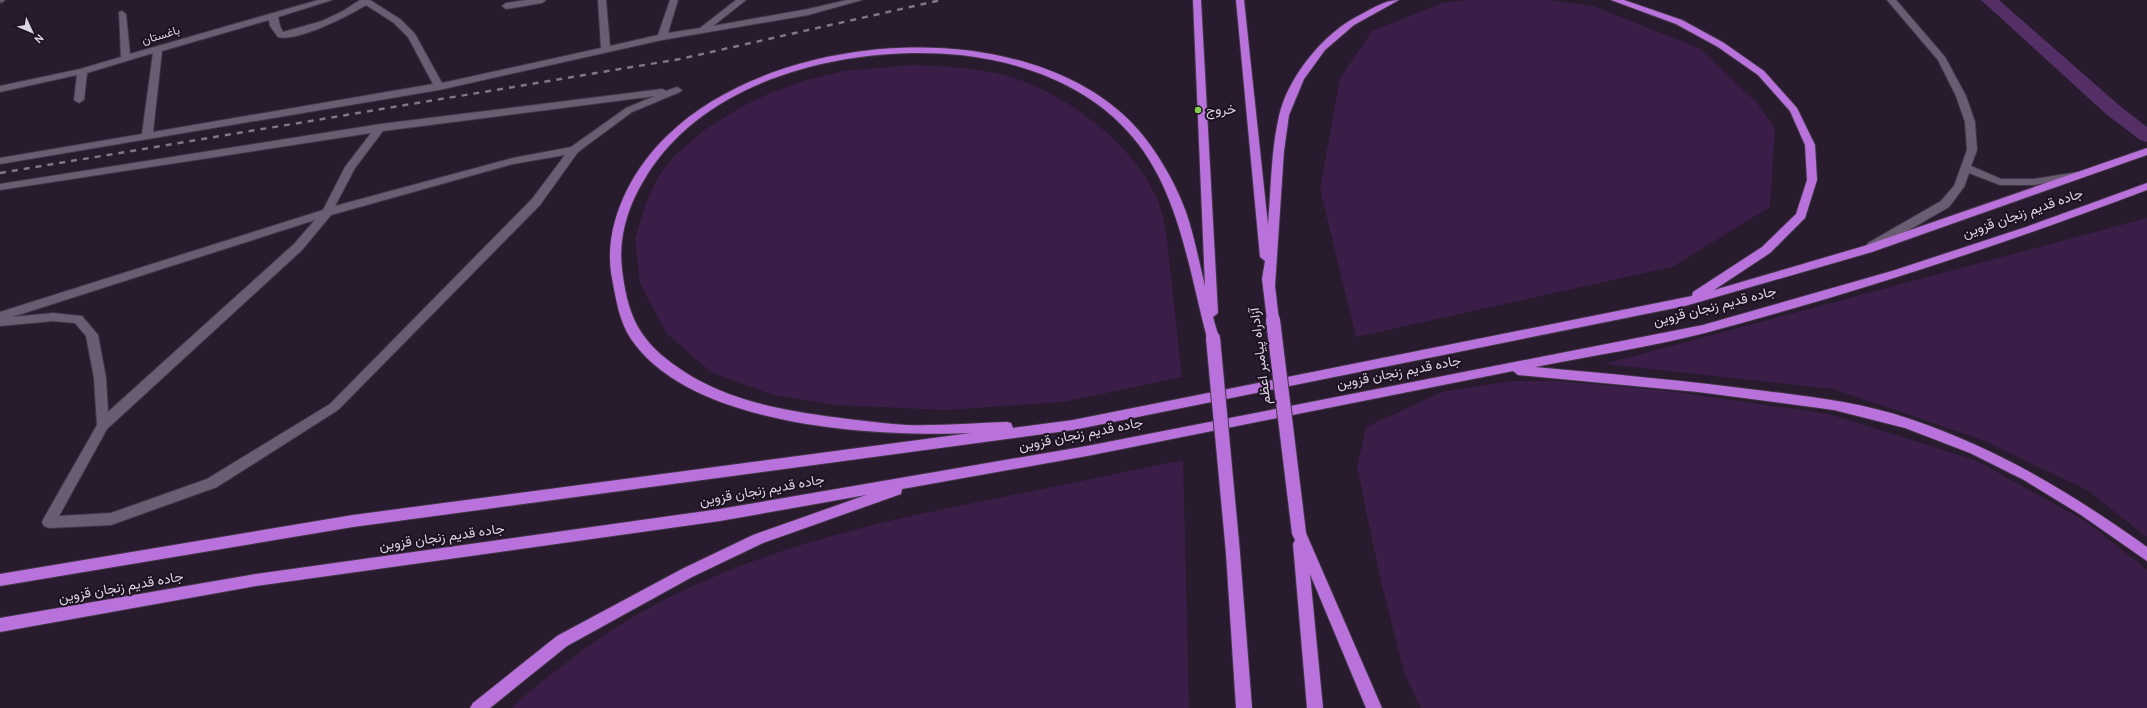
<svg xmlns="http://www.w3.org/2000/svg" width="2147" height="708" font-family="Overpass,Vazirmatn,sans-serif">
<rect width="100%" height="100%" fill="#271b2d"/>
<g fill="#3a1e47">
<polygon points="1467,0 1549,0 1593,6 1699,48 1758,104 1775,129 1770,207 1672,267 1356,337 1320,189 1340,78 1372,31 1442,3"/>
<path d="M911,65C942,66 974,68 1004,75C1061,90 1130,141 1155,194C1167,220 1168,250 1171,277C1175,311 1178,344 1182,377L1063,402L945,410L836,405L773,395L711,372L666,333L640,283L635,239L646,203L659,175L676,154L706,129L741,107L768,94L806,80L844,71Z"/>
<polygon points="2147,218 2147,537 2087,490 1980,439 1833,389 1604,364"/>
<polygon points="1510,381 1559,381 1670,391 1829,414 1975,460 2087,522 2147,570 2147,708 1421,708 1405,675 1381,582 1357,467 1366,427 1442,392"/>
<path d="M1183,460L1189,708H512C527,692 545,679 562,666C687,566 840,529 993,499C1057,486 1120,473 1183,460Z"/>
</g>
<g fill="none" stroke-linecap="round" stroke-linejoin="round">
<polygon fill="#542f66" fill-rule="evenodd" points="1981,0 1999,0 2120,106 2147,127 2147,142 2140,140 2106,114"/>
<defs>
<g id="minor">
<polygon points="0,0 5,0 1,3"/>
<path d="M318,0H332L278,17L280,26L283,32L322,21L343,11L360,0H370L400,19L415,34L442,83L601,48L598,0H606L610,46L658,35L670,0H678L668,33L700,28L736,0H746L713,26L808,9L847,0H862L808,15L662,40L439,90L0,164V158L142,134L153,53L87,73L84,100L79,103L74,100L77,75L0,92V86L80,69L121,57L119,12L122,11L126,14L130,54ZM366,5L394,23L408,37L433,84L153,132L162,51L269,20L270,26L278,37C297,42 349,16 366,5Z"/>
<polygon points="526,0 546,0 542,3 506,9 502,6 506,3"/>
<polygon points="1887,0 1896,0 1945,57 1966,96 1975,122 1977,150 1971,166 2001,179 2034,179 2078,172 2083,175 2082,177 2034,185 2000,185 1969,173 1964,187 1949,207 1876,249 1868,249 1866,246 1868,243 1941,201 1954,186 1967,150 1965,122 1956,96 1938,60"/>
<path d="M677,87L682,90L680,92L632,112L578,152L540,205L338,410L217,487L111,525L49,528L44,526L42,522L44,518L97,425L94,378L86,336L75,323L53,321L0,326V312L323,210L345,167L371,133L0,190V184L381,124L662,89L666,91ZM655,96L626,108L571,147L513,158L335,206L355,168L383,131ZM565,155L532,199L330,404L207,479L111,513L59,516L107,429L302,250L331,215L513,164ZM315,220L294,244L108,412L106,378L98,335L82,316L53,313L12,317Z"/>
</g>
<g id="highway">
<path d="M1193,0H1201L1218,313L1213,317L1219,338L1217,341L1213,342L1207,338C1190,274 1180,199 1139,145C1097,89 1029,63 961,55C850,44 704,77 644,180C628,206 618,238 622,269C627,312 637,338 673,364C724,402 786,411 848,419C868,421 888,424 907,425C941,426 974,423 1007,422L1011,423L1013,428L1073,420L1692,296L1693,292L1762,247L1796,214L1807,180L1805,145L1790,111L1758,75L1718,47L1676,24L1611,0H1624L1682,20L1724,43L1764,71L1797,108L1815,145L1817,180L1805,218L1770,253L1714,290L1864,246L2147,148V155L1872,252L1685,306L1073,430L353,527L0,586V574L353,515L971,433C875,437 691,427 631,339C619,321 616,299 612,278C602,226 631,170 668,135C775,31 1018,12 1129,120C1153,144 1174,179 1186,212C1194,235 1199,262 1205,286Z"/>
<path d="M1236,0H1244L1268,225C1271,189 1271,151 1279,116C1288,77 1323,34 1358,16C1372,9 1384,0 1399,0L1354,25L1325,50L1304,79L1289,115L1284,151L1275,286L1279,320L1273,324L1267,320L1262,279L1265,261L1260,257Z"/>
<path d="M2147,183V190C2002,245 1855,293 1705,333C1650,347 1590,356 1535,367C1612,374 1689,381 1765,391C1814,397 1863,403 1910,419C1999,449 2071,493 2147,547V561L2081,515L2024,480L1970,453L1905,428L1834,410L1698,392L1518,375L1513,371L1087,456L902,489L901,494L763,543L692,577L567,646L490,708H470L473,703L557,636L682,569L753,535L866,495L720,521L256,586L0,632V618L256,574L720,509L1087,446L1703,325L1892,271L2026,227Z"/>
<polygon points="1299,527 1304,529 1306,533 1382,708 1366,708 1310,574 1323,708 1307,708 1293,544 1295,540 1292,533 1294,529"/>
<polygon points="1233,547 1238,549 1240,553 1252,708 1236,708 1226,553 1228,549"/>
</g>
</defs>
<use href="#minor" stroke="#413646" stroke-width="2"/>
<use href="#highway" stroke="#413646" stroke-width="2"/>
<use href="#minor" fill="#6a5c71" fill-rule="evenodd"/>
<use href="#highway" fill="#b972db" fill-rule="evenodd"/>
<polyline stroke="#807686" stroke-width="2.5" stroke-dasharray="6 6" stroke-linecap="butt" points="0,173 680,59 941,0"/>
<defs>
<g id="highway-bridge">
<polyline points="1273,320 1299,533"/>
<polyline points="1213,338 1233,553"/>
</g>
</defs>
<use href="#highway-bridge" stroke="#413646" stroke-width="16" stroke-linecap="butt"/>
<use href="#highway-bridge" stroke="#b972db" stroke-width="14"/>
</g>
<circle fill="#85cf4c" stroke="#1d1223" stroke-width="1.5" cx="1198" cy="110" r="4"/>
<g text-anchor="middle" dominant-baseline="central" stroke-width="4" stroke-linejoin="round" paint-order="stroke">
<g font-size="12" fill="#dbd3e0" stroke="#1d1223">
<text transform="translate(161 36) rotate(-16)">باغستان</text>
</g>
<g font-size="14" fill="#dbd3e0" stroke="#1d1223" text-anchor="start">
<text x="1206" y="110">خروج</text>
</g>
<g font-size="14" fill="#dbd3e0" stroke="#1d1223">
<text transform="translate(2023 214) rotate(-19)">جاده قدیم زنجان قزوین</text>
<text transform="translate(1715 307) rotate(-14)">جاده قدیم زنجان قزوین</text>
<text transform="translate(1261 356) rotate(-97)">آزادراه پیامبر اعظم</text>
<text transform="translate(1399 373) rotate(-11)">جاده قدیم زنجان قزوین</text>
<text transform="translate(1081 435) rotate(-11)">جاده قدیم زنجان قزوین</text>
<text transform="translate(762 491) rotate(-10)">جاده قدیم زنجان قزوین</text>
<text transform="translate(442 538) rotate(-8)">جاده قدیم زنجان قزوین</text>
<text transform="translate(121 588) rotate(-10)">جاده قدیم زنجان قزوین</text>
</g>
</g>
<g transform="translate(32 32) rotate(134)" stroke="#1d1223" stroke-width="3" paint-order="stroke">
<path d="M0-3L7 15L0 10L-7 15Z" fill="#dbd3e0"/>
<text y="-6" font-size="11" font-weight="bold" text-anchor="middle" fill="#dbd3e0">N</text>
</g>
</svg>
